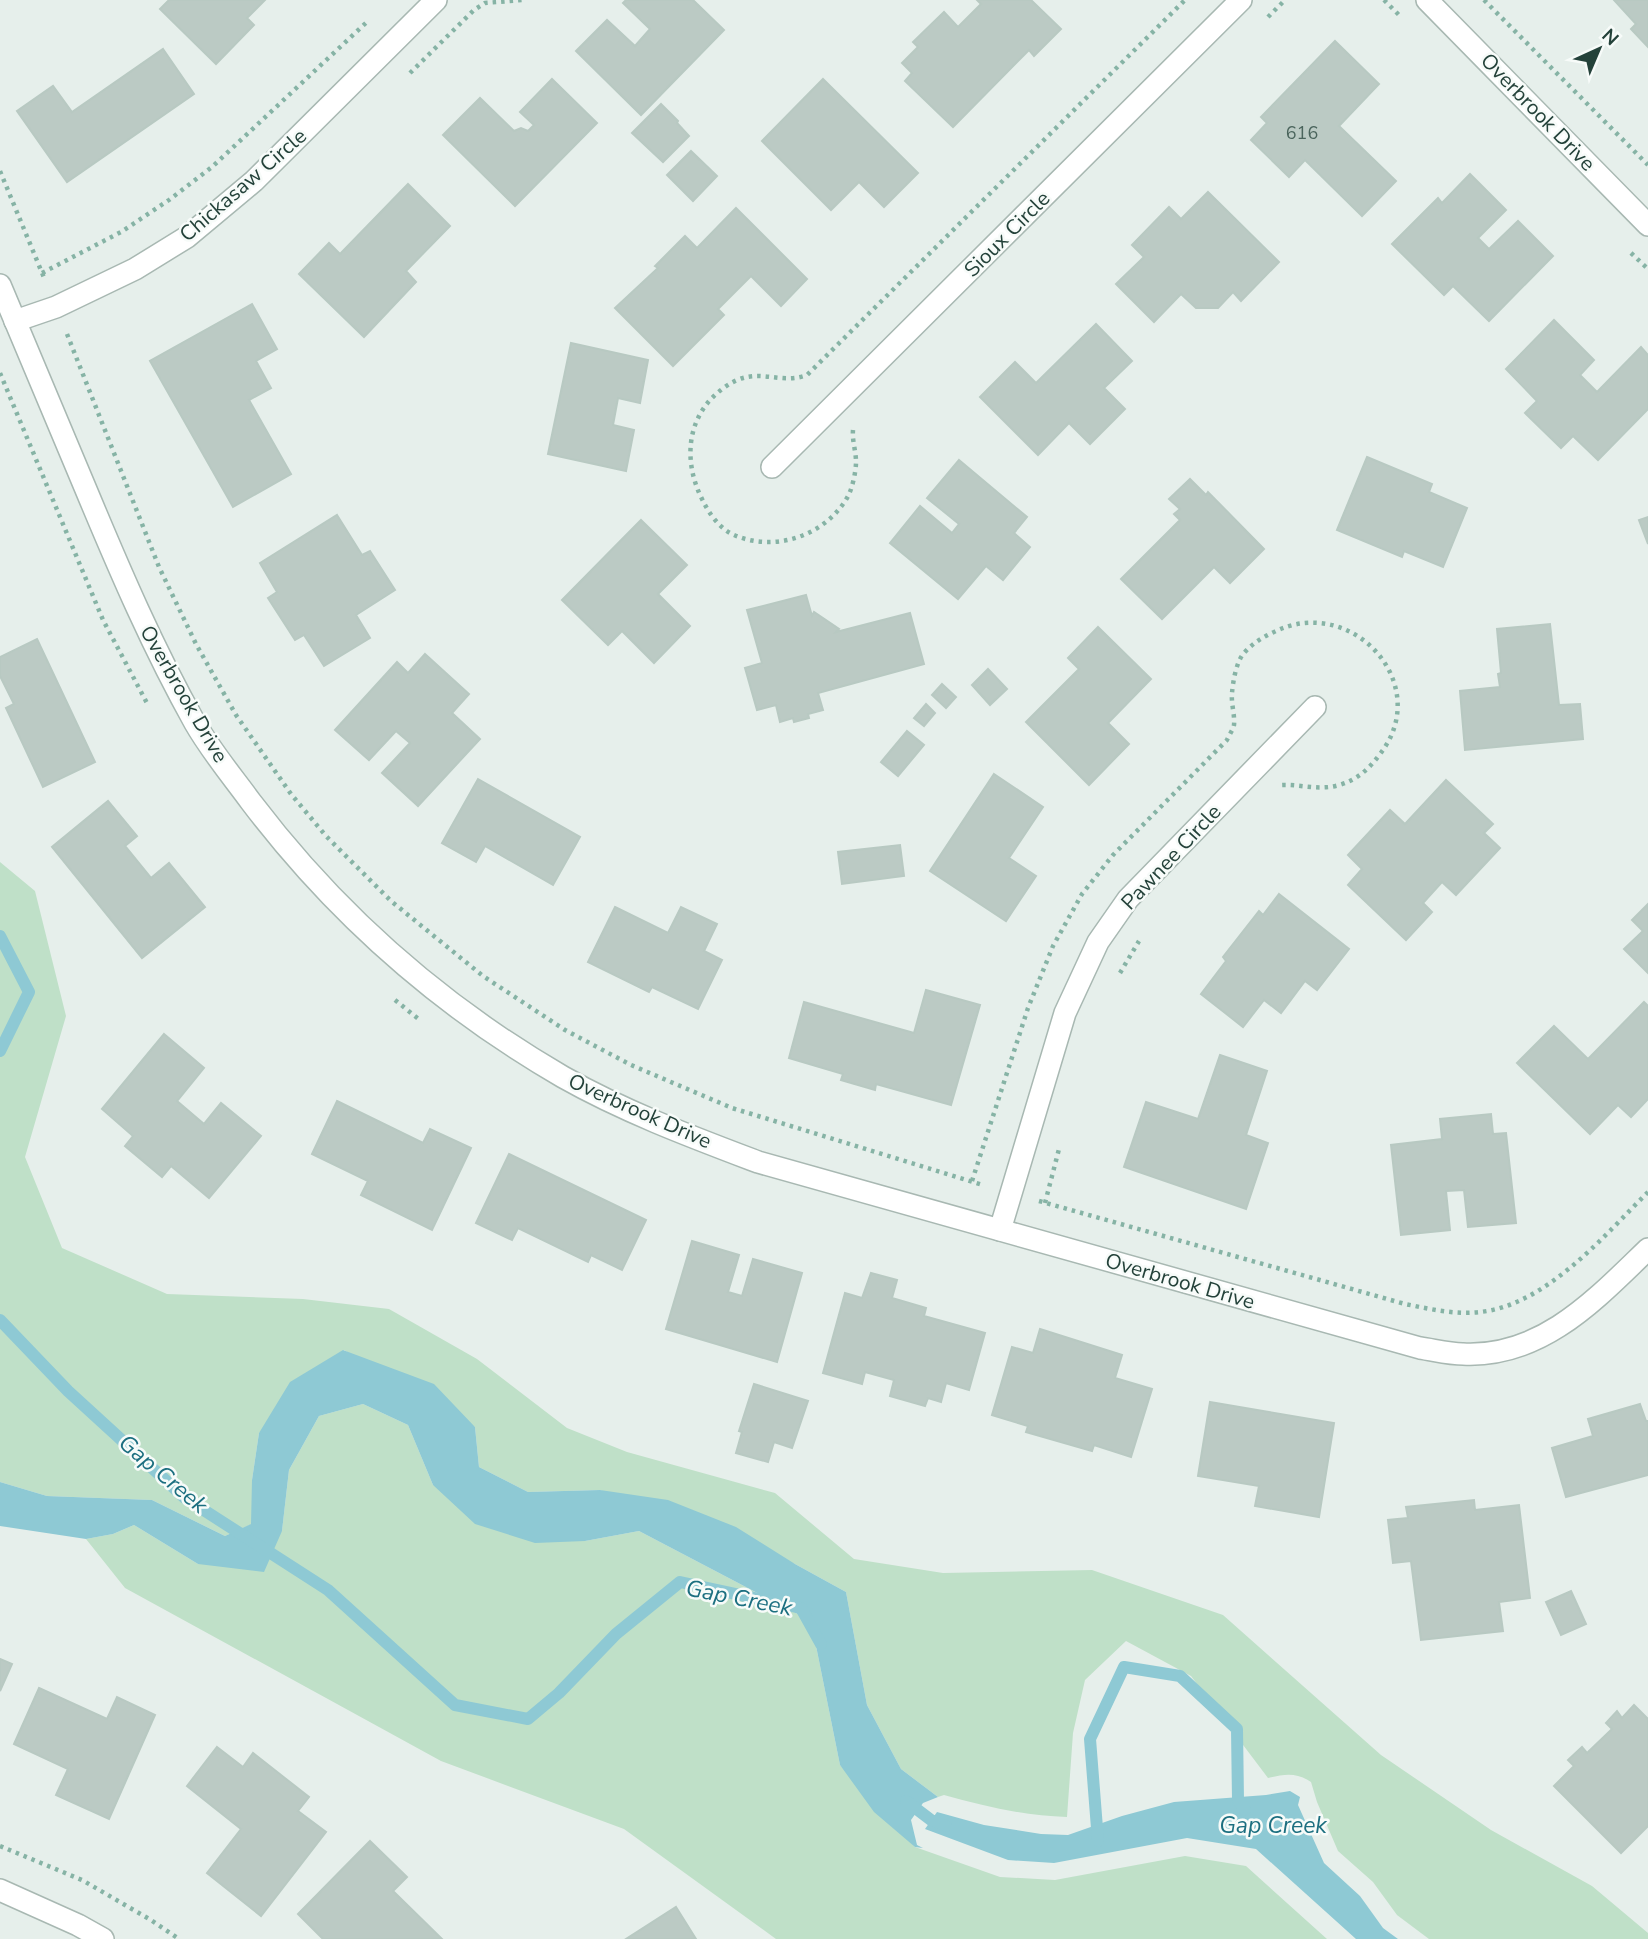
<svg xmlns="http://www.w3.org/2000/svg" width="1648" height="1939" font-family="'Nunito Sans',sans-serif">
<rect width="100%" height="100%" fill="#e6efeb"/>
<g fill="#bfe0c8">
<path d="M0,862L35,891L66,1016L25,1157L62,1248L167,1294L303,1299L389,1309L477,1359L567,1428L627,1452L775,1493L854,1559L943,1573L1092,1570L1223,1615L1381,1755L1491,1830L1592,1886L1648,1933V1939H1429L1397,1915L1373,1882L1338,1851L1317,1802L1311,1782C1296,1772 1285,1774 1268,1778L1191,1676L1126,1641L1085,1680L1073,1733L1067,1817C1025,1816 984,1806 944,1795L938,1797L901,1769L867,1705L846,1592L795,1564L600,1490L528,1492L479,1467L475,1427L344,1350L259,1433L252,1480V1524L225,1536L152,1500L47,1496L0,1482Z"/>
<polygon points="363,1404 408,1425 433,1485 585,1541 639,1531 811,1621 840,1765 915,1847 1000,1877 1055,1880 1185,1856 1246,1866 1327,1939 776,1939 624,1829 441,1761 125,1588 86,1539 113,1534 134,1525 198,1564 282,1531 289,1470 319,1416"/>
</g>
<g fill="#8ec9d4">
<polygon points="343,1350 434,1384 475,1427 479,1467 528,1492 600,1490 668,1500 736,1527 795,1564 846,1592 867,1705 901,1769 938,1797 923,1803 911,1820 917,1845 923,1848 915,1847 874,1812 840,1765 811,1621 639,1531 585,1541 535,1543 475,1524 433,1485 408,1425 363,1404 319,1416 289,1470 282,1531 264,1572 198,1564 134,1525 113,1534 86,1539 0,1526 0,1482 47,1496 152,1500 225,1536 251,1524 252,1480 259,1433 290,1382"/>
<polygon points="1290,1791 1300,1797 1298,1805 1324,1863 1360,1896 1383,1928 1398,1939 1356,1939 1256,1849 1187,1838 1054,1863 1008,1860 925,1829 937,1812 984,1825 1041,1834 1068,1835 1122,1816 1174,1802 1266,1795"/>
</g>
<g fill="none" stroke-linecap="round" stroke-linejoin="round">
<g stroke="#8ec9d4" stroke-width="12">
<polyline points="0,936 29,992 0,1051"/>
<polyline points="0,1320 68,1391 185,1498 328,1590 455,1705 528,1719 559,1693 616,1634 680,1582 801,1608 821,1644"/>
<polyline points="906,1801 931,1820 946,1826"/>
<polyline points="1098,1841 1090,1739 1124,1667 1180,1676 1237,1729 1238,1800 1245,1810"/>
</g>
</g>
<g fill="#bbcac4" stroke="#b8c9c2" stroke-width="2">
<polygon points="169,0 265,0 247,18 254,25 216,64 160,9"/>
<polygon points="626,0 693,0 724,30 641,115 576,51 607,20 635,46 650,29 623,3"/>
<polygon points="977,0 1031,0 1061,29 1034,56 1029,50 953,127 905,81 912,73 902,63 918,47 913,42 944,12 958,27 981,4"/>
<polygon points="1614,0 1648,0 1648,47 1631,29 1636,24"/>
<polygon points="1335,41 1379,84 1339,126 1396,181 1362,216 1305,160 1289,177 1251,140 1267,123 1261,117"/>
<polygon points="163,49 194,94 67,182 17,111 53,86 72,112"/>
<polygon points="552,79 597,123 515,206 443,135 480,98 514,131 521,128 528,131 534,125 520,112"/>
<polygon points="823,79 918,173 884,207 859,182 831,210 762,141"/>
<polygon points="661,104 678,121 677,123 689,136 663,162 632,133"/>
<polygon points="691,151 717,176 693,201 667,175"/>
<polygon points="1470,174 1506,210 1478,238 1489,249 1518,221 1553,256 1489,321 1453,286 1444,295 1392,244 1438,198 1442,203"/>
<polygon points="408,184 450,226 406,271 416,282 364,337 299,274 329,243 340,254"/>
<polygon points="1208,192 1279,262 1241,301 1233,292 1218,308 1196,308 1181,294 1154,322 1116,284 1144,257 1132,245 1169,207 1181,219"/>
<polygon points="736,208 807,279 781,306 751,276 718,309 724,315 673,366 615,308 658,268 655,266 685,236 697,248"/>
<polygon points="252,304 277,349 256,361 271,388 249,400 291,474 233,507 150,361"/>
<polygon points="1554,320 1594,360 1580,375 1597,392 1641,347 1648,355 1648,409 1598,460 1573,436 1561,448 1525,413 1537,401 1506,369"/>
<polygon points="1096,324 1132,361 1104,388 1125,409 1090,444 1069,423 1038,455 980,397 1015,362 1036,383"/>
<polygon points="571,343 648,360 640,403 618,398 613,425 634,430 626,471 548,454"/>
<polygon points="1367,457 1432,484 1429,492 1467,508 1443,567 1404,551 1402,557 1337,530"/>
<polygon points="959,460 1027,517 1014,533 1030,547 1003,580 986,566 958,599 890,543 920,506 952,533 959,524 927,498"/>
<polygon points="1190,479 1206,495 1208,492 1264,549 1230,583 1214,567 1162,619 1121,579 1180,520 1174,514 1180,509 1169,499"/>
<polygon points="337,515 362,555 370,551 395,590 356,615 370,638 324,666 304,635 295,640 268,598 277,592 260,563"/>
<polygon points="1648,517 1648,544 1639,520"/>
<polygon points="641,520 687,565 658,594 690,626 654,663 622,631 608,645 562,600"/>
<polygon points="806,595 812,616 814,612 839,629 836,632 910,613 924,664 818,693 823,710 808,714 809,718 794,722 793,718 780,722 776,705 757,710 745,668 762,663 747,610"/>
<polygon points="1550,624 1559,705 1580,704 1583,739 1465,750 1460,691 1500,687 1498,674 1501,673 1497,629"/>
<polygon points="1098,627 1151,679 1108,723 1129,744 1089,785 1026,722 1079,669 1068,658"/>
<polygon points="37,639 95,762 43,787 6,708 14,704 0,676 0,657"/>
<polygon points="425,654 469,694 452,713 480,739 418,806 382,773 410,743 396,731 369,760 335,730 397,662 408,673"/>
<polygon points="988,669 1007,689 990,705 972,685"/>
<polygon points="942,684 956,697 946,708 932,695"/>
<polygon points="926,704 935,713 924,726 914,718"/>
<polygon points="907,731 924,745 898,776 881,762"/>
<polygon points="994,774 1043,807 1009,858 1036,876 1006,921 930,871"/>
<polygon points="478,779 580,837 553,885 485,846 476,862 442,843"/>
<polygon points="1446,780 1493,824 1484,833 1500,848 1456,895 1442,882 1423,903 1432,912 1406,940 1348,885 1362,869 1348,855 1390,810 1405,824"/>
<polygon points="108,801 137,836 125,846 151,878 169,863 205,907 142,958 52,847"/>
<polygon points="900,845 904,876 842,884 838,852"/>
<polygon points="1279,894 1349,949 1317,990 1305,981 1281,1013 1264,1000 1243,1027 1201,994 1226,961 1223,957 1259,911 1263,915"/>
<polygon points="1648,904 1648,973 1624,949 1643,931 1632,920"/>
<polygon points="615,907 668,933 681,907 717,924 704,951 722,960 698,1009 652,987 649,992 588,962"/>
<polygon points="926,990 980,1005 951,1105 876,1084 875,1090 841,1080 843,1074 789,1058 804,1002 914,1033"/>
<polygon points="1644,1002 1648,1006 1648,1099 1631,1117 1618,1105 1590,1134 1517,1063 1554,1026 1588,1059"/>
<polygon points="164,1034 204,1068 177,1101 204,1124 221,1103 261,1136 209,1198 171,1166 162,1177 125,1146 133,1136 102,1109"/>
<polygon points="1220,1055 1267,1071 1246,1135 1268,1143 1246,1209 1124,1167 1146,1102 1198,1119"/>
<polygon points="337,1101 423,1143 430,1129 471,1148 432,1230 361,1195 368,1181 312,1154"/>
<polygon points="1491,1114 1493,1134 1506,1133 1516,1223 1468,1227 1464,1190 1446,1191 1450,1230 1401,1235 1391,1145 1442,1139 1440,1119"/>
<polygon points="509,1154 646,1220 622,1270 591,1255 588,1262 518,1228 512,1240 476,1223"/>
<polygon points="692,1241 739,1255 728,1292 742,1296 753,1259 802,1273 777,1362 666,1329"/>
<polygon points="871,1273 897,1280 892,1298 926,1308 924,1316 985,1333 969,1390 946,1383 941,1402 928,1398 925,1406 890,1396 894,1380 865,1372 862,1384 823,1373 845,1293 862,1298"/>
<polygon points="1040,1329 1122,1355 1115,1378 1152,1389 1131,1457 1094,1445 1092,1451 1026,1432 1028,1426 992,1415 1012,1347 1033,1353"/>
<polygon points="754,1384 808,1401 792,1448 774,1442 768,1462 736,1453 742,1432 739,1431"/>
<polygon points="1210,1402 1334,1423 1319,1517 1255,1506 1259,1486 1198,1476"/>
<polygon points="1640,1404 1646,1421 1648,1421 1648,1475 1566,1497 1552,1448 1593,1436 1588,1419"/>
<polygon points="1474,1500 1475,1510 1519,1505 1530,1598 1499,1602 1503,1631 1421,1640 1411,1561 1393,1563 1388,1520 1408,1518 1406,1507"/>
<polygon points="1571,1591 1586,1624 1561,1635 1546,1602"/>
<polygon points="0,1659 12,1664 0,1691"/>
<polygon points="39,1688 107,1719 117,1697 155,1715 109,1819 56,1795 68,1769 14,1744"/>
<polygon points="1634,1705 1648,1719 1648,1826 1621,1853 1554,1786 1574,1766 1568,1760 1582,1747 1587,1753 1612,1729 1606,1723 1617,1711 1622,1718"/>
<polygon points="217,1747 243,1767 253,1753 309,1797 298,1811 326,1832 261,1916 207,1873 241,1829 187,1786"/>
<polygon points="370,1841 407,1877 393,1891 442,1939 323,1939 298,1914"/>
<polygon points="676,1907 696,1939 626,1939"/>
</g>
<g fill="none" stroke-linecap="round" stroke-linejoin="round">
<defs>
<g id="minor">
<polyline points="1427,0 1648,225"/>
<path d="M0,285C29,354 58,423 87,492C120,571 153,648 195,723C211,751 232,776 251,802C336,914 442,1007 563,1077C625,1112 692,1137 758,1162L1420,1348C1434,1350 1449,1354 1463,1354C1542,1358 1596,1299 1648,1249"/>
<polyline points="15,321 56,307 135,269 187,237 254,181 436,0"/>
<polyline points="772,467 1241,0"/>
<polyline points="1000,1230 1065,1013 1098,942 1128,899 1315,707"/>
<polyline points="0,1890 78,1925 103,1939"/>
</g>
</defs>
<use href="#minor" stroke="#a8b8b2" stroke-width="24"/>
<g stroke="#86b3a5" stroke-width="4.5" stroke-dasharray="3.5 5" stroke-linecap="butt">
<polyline points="1384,0 1400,16"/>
<polyline points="1484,0 1648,165"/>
<polyline points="1268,17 1285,0"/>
<polyline points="410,73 474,10 485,3 522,0"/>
<polyline points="0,171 45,280"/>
<polyline points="1631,253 1648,269"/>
<polyline points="42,273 121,232 169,200 212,167 369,20"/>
<polyline points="67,334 159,567 196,644 236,715 291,794 326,836 391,901 483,976 565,1030 631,1065 732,1108 983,1185"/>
<polyline points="0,373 103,620 148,705"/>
<path d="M853,430C852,441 856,451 856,462C856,472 852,490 847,498C824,537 771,554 730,533C718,526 709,513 703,501C682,461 686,414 725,387C757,364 777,386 807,375L1185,0"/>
<polyline points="1120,973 1139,941"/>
<polyline points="395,1000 421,1021"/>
<path d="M972,1181L1028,1008L1053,946L1082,894L1113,855L1227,740C1229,735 1233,730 1234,725C1235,715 1231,704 1232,693C1233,682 1236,662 1244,653C1253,643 1263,637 1274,632C1351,593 1435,684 1380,754C1369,769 1357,780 1339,785C1319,791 1300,784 1281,785"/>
<path d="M1039,1201L1405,1304C1430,1309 1455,1315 1480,1312C1546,1305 1603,1237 1648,1192"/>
<polyline points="1045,1203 1059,1149"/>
<polyline points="0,1846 82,1880 151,1920 179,1939"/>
</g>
<use href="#minor" stroke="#fff" stroke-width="21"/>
</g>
<g text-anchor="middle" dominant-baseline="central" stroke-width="5" stroke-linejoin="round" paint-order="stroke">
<g font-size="18" fill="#4a645c">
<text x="1302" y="133">616</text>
</g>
<g font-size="21" fill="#24423a" stroke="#f7fbf9">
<text transform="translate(1538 112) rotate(46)">Overbrook Drive</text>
<text transform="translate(243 185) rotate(-41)">Chickasaw Circle</text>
<text transform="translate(1007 234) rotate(-45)">Sioux Circle</text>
<text transform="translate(184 694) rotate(60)">Overbrook Drive</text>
<text transform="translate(1171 857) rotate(-47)">Pawnee Circle</text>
<text transform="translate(640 1111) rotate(24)">Overbrook Drive</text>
<text transform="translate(1180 1281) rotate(16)">Overbrook Drive</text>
</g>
<g font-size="23" font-style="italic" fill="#1c6f80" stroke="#f7fbf9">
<text transform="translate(163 1474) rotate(40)">Gap Creek</text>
<text transform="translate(739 1598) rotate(11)">Gap Creek</text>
<text x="1273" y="1825">Gap Creek</text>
</g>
</g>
<g transform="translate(1599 49) rotate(44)" stroke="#f7fbf9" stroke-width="5" paint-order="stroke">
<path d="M0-5L12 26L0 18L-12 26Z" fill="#24423a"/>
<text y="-10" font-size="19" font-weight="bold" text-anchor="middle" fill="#24423a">N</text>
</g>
</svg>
